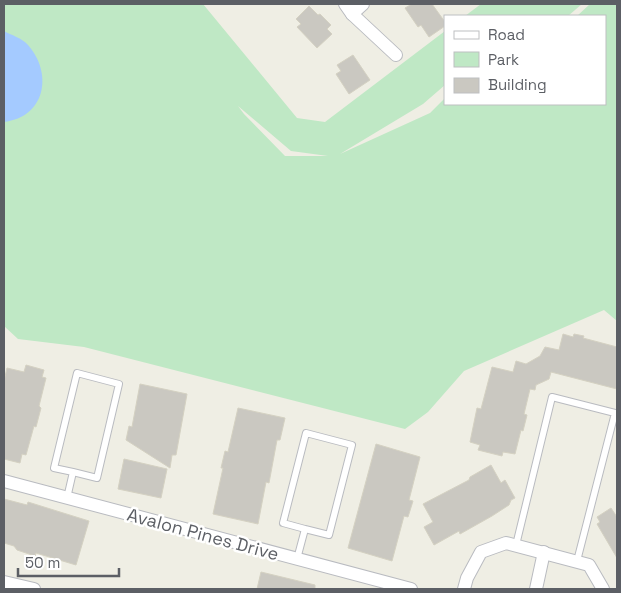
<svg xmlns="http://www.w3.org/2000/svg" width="621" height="593" font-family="'Space Grotesk',sans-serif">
<rect width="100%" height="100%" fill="#efeee4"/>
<g fill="#bfe8c5" fill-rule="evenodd">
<path d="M4,4H203L297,118L325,122L445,31V85L423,104L340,154L430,113L445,98V104H605V16H577L590,4H617V321L604,310L464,371L428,412L405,429L84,347L18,339L4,326ZM238,106L291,151L328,156H285L244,114Z"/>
<polygon points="481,4 582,4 568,16 465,16"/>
</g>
<path fill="#a4caff" d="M4,31C11,35 22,38 28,45C53,73 46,117 4,122Z"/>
<g fill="#cac8c1" stroke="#d4d1c2">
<polygon points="412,4 432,4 445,22 445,26 429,37 421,25 418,27 405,8"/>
<polygon points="309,6 318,15 320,14 331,25 327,29 332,34 317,48 297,27 301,24 296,19"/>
<polygon points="353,55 370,80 349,94 336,74 341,71 337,65"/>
<polygon points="563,334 573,337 574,334 584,336 583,338 617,347 617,389 551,372 549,379 536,385 535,390 530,389 524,414 527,415 523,431 521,430 515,454 503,452 502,456 478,450 480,445 470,442 477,408 481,409 492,367 513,372 516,361 526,364 540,356 545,347 559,350"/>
<polygon points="26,365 44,370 42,377 46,378 39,406 41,408 36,427 34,426 26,455 22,454 20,463 4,459 4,381 7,368 24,372"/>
<polygon points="140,384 187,394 176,455 172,455 170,468 126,440 129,426 132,427"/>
<polygon points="238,408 285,418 280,440 277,440 269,483 266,482 258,524 213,514 223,468 221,468 225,451 228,452"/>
<polygon points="376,444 420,457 409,500 413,501 408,517 404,516 392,561 348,548"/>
<polygon points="124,459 167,469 161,498 118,489"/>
<polygon points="491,465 501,483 505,480 515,498 511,500 509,505 492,516 460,534 459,531 434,545 424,527 433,522 423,504 469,480 470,477"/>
<polygon points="4,499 27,505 28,502 89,521 76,565 36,553 35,556 17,550 14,546 4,543"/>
<polygon points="611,508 617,517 617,558 597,524 600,522 597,517"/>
<polygon points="261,572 315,585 315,589 257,589"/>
</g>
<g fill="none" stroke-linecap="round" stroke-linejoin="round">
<defs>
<g id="lane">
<polyline points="67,498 73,472 97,478 119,384 77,373 54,468 73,472"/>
<polyline points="516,545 552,397 615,413 577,561"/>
<polyline points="297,559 305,529 329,535 352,445 306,433 283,523 305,529"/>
</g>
<g id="street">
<polyline points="345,4 352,14 396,55"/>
<polyline points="352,14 363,4"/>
<polyline points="4,481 411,589"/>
<polyline points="4,582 34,589"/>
<polyline points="464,589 467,578 481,552 506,543 589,565 603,589"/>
<polyline points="536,589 544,552"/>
</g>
</defs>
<use href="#lane" stroke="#b9bbc0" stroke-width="8"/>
<use href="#street" stroke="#b9bbc0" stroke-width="14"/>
<use href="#lane" stroke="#fff" stroke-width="6"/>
<use href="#street" stroke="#fff" stroke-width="12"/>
</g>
<g text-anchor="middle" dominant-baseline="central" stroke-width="5" stroke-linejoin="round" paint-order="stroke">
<g font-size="18" fill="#5c5f65" stroke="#fff">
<text transform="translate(203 534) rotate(15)">Avalon Pines Drive</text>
</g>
</g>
<rect width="621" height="593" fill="none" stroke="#5c5f65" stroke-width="10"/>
<rect x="444" y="15" width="162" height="90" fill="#ffffff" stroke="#bebfc1"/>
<rect x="454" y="31" width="25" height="8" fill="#ffffff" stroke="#bebfc1"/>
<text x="488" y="40" font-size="15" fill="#5c5f65">Road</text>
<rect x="454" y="52" width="25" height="15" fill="#bfe8c5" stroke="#bebfc1"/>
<text x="488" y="65" font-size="15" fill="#5c5f65">Park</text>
<rect x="454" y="78" width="25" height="15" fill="#cac8c1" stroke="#bebfc1"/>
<text x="488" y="90" font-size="15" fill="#5c5f65">Building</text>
<path d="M18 568v8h101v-8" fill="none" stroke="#5c5f65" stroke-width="2.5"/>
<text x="25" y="568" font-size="15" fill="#5c5f65" stroke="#ffffff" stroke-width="4" paint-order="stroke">50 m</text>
</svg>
